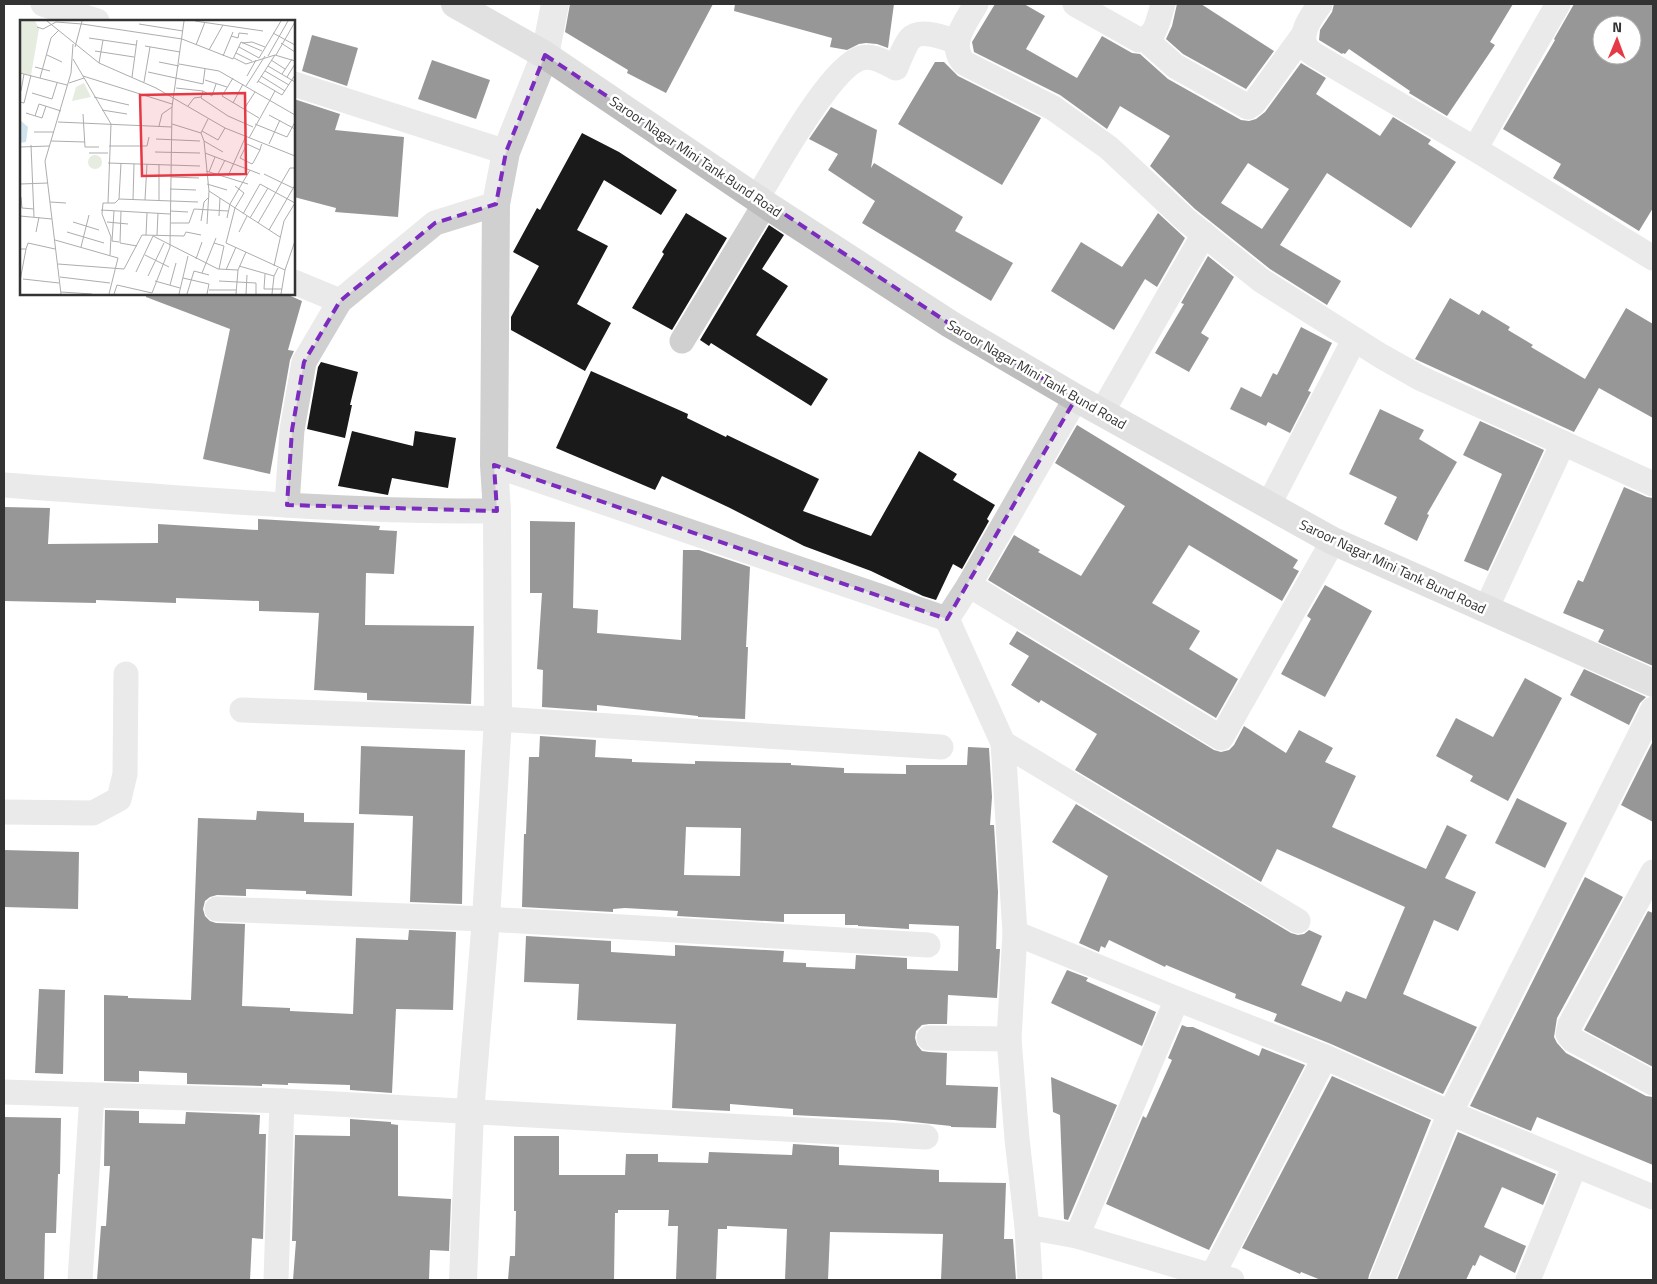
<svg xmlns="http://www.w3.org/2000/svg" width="1657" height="1284" font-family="'Titillium Web',sans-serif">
<rect width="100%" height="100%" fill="#fff"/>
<g fill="#1a1a1a" fill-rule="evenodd">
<polygon points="570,4 713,4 666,93 627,73 628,70 565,32"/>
<polygon points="735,4 894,4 888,48 877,44 866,43 859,44 847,50 830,47 832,38 734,11"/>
<path d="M995,4H1024L1045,16L1026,49L1077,78L1102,36L1132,53L1140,54L1168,79L1241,120L1249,121L1256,119L1265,112L1301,63L1326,78L1316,94L1380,136L1393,117L1431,140L1428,144L1456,162L1411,228L1327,173L1280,245L1341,281L1327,305L1270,269L1195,209L1150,166L1170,136L1120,106L1107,129L1060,95L974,52L972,42ZM1248,163L1289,189L1262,229L1221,203Z"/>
<polygon points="1177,4 1201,4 1274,51 1246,89 1183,54 1166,39 1172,26"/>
<polygon points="1334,4 1513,4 1490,42 1495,45 1447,116 1409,93 1410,91 1349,49 1345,54 1343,53 1342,54 1319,40 1320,30 1332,12"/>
<path d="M1574,4H1653V208L1639,231L1553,178L1561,164L1503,129L1555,40L1554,39ZM1602,25H1632V55H1602Z"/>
<polygon points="312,35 358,48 347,86 302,71"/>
<polygon points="432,60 490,80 476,119 418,99"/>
<polygon points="935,62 944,62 958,76 1041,118 1002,185 898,124"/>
<polygon points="294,99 340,114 335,130 404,137 398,217 335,212 336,208 294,197"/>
<polygon points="831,107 877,130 871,168 874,163 963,217 955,231 1013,263 991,301 862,223 875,201 828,170 838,154 809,139"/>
<polygon points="582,133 619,152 677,190 661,215 604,180 577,230 608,246 577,304 611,323 585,371 511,330 511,317 539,266 513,252 537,208 540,210"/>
<polygon points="686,213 727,238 672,330 632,308 664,254 662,252"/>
<polygon points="1158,213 1185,238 1157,287 1145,279 1114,330 1051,291 1081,242 1122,267"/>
<polygon points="769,225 784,235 762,269 788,286 756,335 828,379 811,406 711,343 709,346 700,340"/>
<polygon points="1208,256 1234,277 1201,333 1209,338 1189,372 1155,353 1184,304 1181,303"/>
<polygon points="146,294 286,294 302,301 288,350 294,351 290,360 270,474 203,459 230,329 146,297"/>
<polygon points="1450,298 1479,315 1482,310 1510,327 1508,330 1533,345 1531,347 1585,379 1626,308 1653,324 1653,418 1599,388 1574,432 1415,359"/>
<polygon points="1301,327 1332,343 1308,391 1311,392 1290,433 1268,422 1266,426 1230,409 1241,387 1261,397 1273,373 1277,375"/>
<polygon points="321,362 358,372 350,405 352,405 345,438 307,429 318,367"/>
<polygon points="591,371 688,414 687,418 726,437 727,435 819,479 803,511 871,536 919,451 957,474 953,480 995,505 987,519 989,521 962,569 953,564 936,600 923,596 871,571 804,546 730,508 662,476 655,490 556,448"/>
<polygon points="1380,409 1424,430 1419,439 1457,462 1427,514 1429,515 1417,541 1384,524 1397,497 1349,474"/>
<polygon points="1480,421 1544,450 1488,571 1464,561 1502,474 1463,455"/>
<polygon points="1077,425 1298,560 1293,568 1299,571 1282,601 1189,545 1152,603 1200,631 1189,649 1238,679 1216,718 988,580 1014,535 1040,550 1038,552 1081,576 1125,506 1055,463"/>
<polygon points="352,431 413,446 415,431 456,438 448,488 392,478 388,495 338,486"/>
<polygon points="1624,487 1647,497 1653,498 1653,666 1598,642 1604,630 1563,613 1578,580 1583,582"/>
<polygon points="4,507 50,508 48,544 158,543 158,524 258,530 258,519 380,526 379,530 397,531 394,574 366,573 365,625 474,626 471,704 367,700 367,693 314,690 319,613 259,611 259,601 176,598 176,603 96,600 96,603 4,601"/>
<polygon points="530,521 575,522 573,608 598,610 597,633 681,640 683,550 699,550 750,567 746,647 748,647 745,719 698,717 698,716 597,705 597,711 542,707 543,670 537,669 542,593 530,593"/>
<polygon points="1325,585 1372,611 1325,697 1281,674 1311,619 1307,616"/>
<polygon points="1017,631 1214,750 1221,752 1229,750 1234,745 1244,726 1286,753 1299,730 1333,748 1325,762 1356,776 1332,827 1426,869 1447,825 1467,835 1445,878 1476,892 1458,931 1434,920 1403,994 1477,1027 1443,1094 1331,1044 1274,1021 1277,1014 1235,998 1236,994 1166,965 1165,967 1109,940 1105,948 1101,946 1099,952 1079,943 1108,876 1052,842 1076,804 1291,933 1298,935 1304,934 1309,930 1322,936 1301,985 1341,1002 1346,991 1366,999 1405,907 1277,849 1261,882 1075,770 1097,734 1041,700 1039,703 1011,685 1029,656 1009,644"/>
<polygon points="1584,669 1646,697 1640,703 1629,725 1570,695"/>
<polygon points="1525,678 1562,698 1508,801 1470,781 1473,776 1436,756 1456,718 1493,737"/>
<path d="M540,736L596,740L595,757L632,759V762L695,764V761L791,763V765L844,768V773L906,774V765H967L968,747L989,748L992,797L990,825H994L998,892L996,949H1000L997,998L948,995L947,1024H929L922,1025L916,1031L915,1038L917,1045L922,1051L929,1052L947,1053L946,1085L998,1087L996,1128L951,1127V1126L894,1120L793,1115V1109L730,1104V1111L672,1108L676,1024L577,1020L579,984L524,982L526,936L611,941V952L675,956V945L784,951L783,962L806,963V967L855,969L856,955L907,958V969L958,971L959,926L909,924V929L858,926V925H845V914H784V922L677,916L678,911L625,908L613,909V912L522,907L524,834H526L529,757H539ZM686,827L741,828L740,876L684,875Z"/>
<polygon points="1653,741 1653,822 1621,805"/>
<polygon points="361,746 465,750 462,904 410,902 413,816 359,814"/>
<polygon points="1517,798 1567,823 1545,868 1495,843"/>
<polygon points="257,811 304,813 304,822 354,823 352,896 306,894 306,891 246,889 246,896 217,895 210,897 205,901 203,909 205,916 210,921 216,923 245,924 242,1006 290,1008 290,1011 353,1014 356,938 408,940 409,930 456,932 453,1010 396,1009 392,1093 350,1090 350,1085 288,1083 288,1085 262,1084 262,1086 187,1084 187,1073 139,1071 139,1082 104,1081 104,995 128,996 128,998 191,1000 198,818 256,820"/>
<polygon points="4,850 79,852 78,909 4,907"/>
<polygon points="1585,877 1623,897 1557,1018 1554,1037 1557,1043 1566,1053 1646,1096 1653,1097 1653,1165 1537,1117 1531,1131 1470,1106"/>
<polygon points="1648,911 1653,913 1653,1067 1584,1030"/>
<polygon points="1067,970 1088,978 1086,981 1156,1012 1142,1046 1051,1003"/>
<polygon points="39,989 65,990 63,1074 35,1073"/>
<polygon points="1182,1025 1187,1027 1193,1027 1259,1056 1262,1048 1305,1065 1209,1250 1106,1204 1143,1116 1146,1118 1172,1060 1168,1058"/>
<polygon points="1332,1076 1431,1120 1369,1275 1368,1280 1321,1280 1301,1272 1300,1274 1242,1248"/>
<polygon points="1051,1077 1117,1105 1068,1220 1064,1219 1060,1115 1053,1112"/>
<polygon points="105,1110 139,1111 139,1123 185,1124 186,1112 260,1115 259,1134 266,1134 263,1239 252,1238 250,1280 97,1280 101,1226 106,1226 110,1166 104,1166"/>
<polygon points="4,1117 61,1118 60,1174 58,1174 56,1233 45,1233 44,1280 4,1280"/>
<polygon points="350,1119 391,1122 391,1124 398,1125 398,1196 451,1199 449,1251 430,1250 429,1280 293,1280 296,1241 292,1241 295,1135 350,1136"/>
<polygon points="1458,1132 1556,1174 1543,1205 1502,1187 1484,1227 1526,1246 1515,1273 1480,1255 1475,1266 1473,1265 1466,1280 1397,1280"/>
<polygon points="514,1136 559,1136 559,1175 625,1175 626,1154 658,1154 658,1162 708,1163 709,1152 792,1155 793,1144 839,1147 839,1165 939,1170 939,1182 1006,1183 1004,1239 1013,1239 1016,1280 941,1280 943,1234 830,1232 828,1280 785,1280 787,1229 727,1226 727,1229 718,1229 716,1280 676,1280 678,1226 668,1226 669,1210 618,1210 618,1213 615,1213 614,1280 508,1280 510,1256 515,1256 516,1211 514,1211"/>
</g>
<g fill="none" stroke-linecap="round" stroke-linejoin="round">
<g stroke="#d0d0d0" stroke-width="25">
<polyline points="43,4 97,21"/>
<path d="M976,4C966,22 947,44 964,63L1053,108L1109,148L1186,220L1262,281L1381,356L1420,378L1653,484"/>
<path d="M1075,4L1139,40C1157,39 1158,19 1163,4"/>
<path d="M1320,4C1313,15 1298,32 1306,47C1308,50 1312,53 1315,55L1475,149L1653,258"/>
<polyline points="1145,39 1175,66 1248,107 1254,103 1304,34"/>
<polyline points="294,84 506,152"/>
<polyline points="1475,149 1558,4"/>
<path d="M757,198C776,168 830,67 861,58C874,55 884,62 896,68C898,62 906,43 910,39C920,28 946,38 957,42"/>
<polyline points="294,282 340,301"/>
<polyline points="682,341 765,204"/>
<polyline points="1102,412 1204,234"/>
<polyline points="494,465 947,619"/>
<path d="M4,485C168,497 332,512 497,511"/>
<polyline points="287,505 292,430 304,362 340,301 435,223 496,204"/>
<polyline points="1268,506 1354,340"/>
<polyline points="969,585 1221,738 1333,541"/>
<polyline points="1486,609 1563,443"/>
<polyline points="242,710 498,719 941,747"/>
<polyline points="1003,743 1298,921"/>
<polyline points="4,812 93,813 119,799 125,774 126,674"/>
<polyline points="1653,872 1570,1025 1568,1034 1573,1040 1653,1083"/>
<polyline points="217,909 486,919 928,945"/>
<polyline points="1015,933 1177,999 1325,1057 1450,1113 1653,1197"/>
<polyline points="929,1038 1009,1039"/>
<polyline points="4,1092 282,1101 926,1137"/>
<polyline points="1027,1227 1077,1236 1212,1276 1232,1280"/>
<polyline points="1077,1236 1177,999"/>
<polyline points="1212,1276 1325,1057"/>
<polyline points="80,1280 92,1095"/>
<polyline points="276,1280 282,1101"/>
<polyline points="1030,1280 1027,1227 1017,1139 1009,1039 1015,933 1003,743 947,619 969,585 1076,398"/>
<polyline points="1382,1280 1450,1113 1653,709"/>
<polyline points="1528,1280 1575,1165"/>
</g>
<polyline stroke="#d0d0d0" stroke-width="28" points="463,1280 470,1112 486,919 498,719 497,511 494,465 496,204 506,152 545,55 555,4"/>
<polyline stroke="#bdbdbd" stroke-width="28" points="455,4 545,55 765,204 950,324 1076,398 1333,541 1653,683"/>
</g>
<path d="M0 0H1657V1284H0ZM545,55L950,324L1076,398L947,619L494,465L497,511L287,505L292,430L304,362L340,301L435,223L496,204L506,152Z" fill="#fff" fill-opacity=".55" fill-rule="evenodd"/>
<path fill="none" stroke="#7b2cbf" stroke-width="4" stroke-dasharray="10 6" stroke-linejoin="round" d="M545,55L950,324L1076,398L947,619L494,465L497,511L287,505L292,430L304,362L340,301L435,223L496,204L506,152Z"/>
<g text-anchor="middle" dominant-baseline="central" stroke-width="5" stroke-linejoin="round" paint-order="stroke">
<g font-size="14" fill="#333" stroke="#fff">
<text transform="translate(696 156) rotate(34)">Saroor Nagar Mini Tank Bund Road</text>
<text transform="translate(1037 374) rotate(30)">Saroor Nagar Mini Tank Bund Road</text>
<text transform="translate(1393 566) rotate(25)">Saroor Nagar Mini Tank Bund Road</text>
</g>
</g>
<g transform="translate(20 20)">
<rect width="275" height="275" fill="#fff"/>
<path d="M0,1H15L19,9L11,55L0,53ZM64,63L71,77L52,81L56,67ZM68 142a7 7 0 1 1 14 0a7 7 0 1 1-14 0Z" fill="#e6ecdf"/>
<path d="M0,100L8,107L6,122L0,123Z" fill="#cfe2ee"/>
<path fill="none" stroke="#adadad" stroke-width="1" d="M27,1L79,43L136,68L205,108L275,136M175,1L243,11M119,4L163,11M17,7L23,9L36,2L62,4L162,19L213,39L221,22L242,31M253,13L275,25M211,16L218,18L219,13L228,14M69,18L116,25M222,23L232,22L245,27M261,23L275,32M176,25L185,2M125,26L160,32M55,27L62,1M219,27L239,38L261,1M189,30L203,5M75,31L114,37M216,33L232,41M27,35L42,42M256,35L275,2M203,36L213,12M248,36L268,1M214,38L226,44L255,35L275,41M53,39L91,104L88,183M251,40L265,49M139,42L159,46M79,43L83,20M159,44L199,51L275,95M248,46L275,62M15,47L30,51M245,51L269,65M128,52L183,64L185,49M0,53L47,65M262,54L272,39M63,56L152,84M227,56L236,40M241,56L265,71M112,57L117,20M267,57L275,44M20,58L31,18L39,10M213,58L202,76L239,98M185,60L207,67M238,61L262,75L275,55M124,62L130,27M49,63L64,58M237,63L255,35M226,66L245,36M156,68L183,71L192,76L196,64M1,71L4,54M183,71L181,78L208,96L233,107M12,73L32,79L37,63M74,77L109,85M0,82L4,83L11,55M213,83L223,64M168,86L174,78L181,77M224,89L235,72M82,90L107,94M6,93L22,98L26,86M63,94L65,127H79M249,95L275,109M15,96L19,84L41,91M38,102L152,107M152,104L181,113M235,104L267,117L275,102M139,106L142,94L152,87M182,111L198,120L205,108M14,112H34M229,118L255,71M136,119L180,121M31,121L65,122M184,121L203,132M249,124L260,100M11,125L14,197M89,126H127L129,117M0,127L30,126M240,130L227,124L220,138L232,144L233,143L240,130L241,126L242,124M135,132L180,133M69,133H88M185,133L240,154M88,143L180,146M186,151L228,164M189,152L195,137M198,154L205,140M244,154L273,168M208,156L226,116M151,157L179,158M0,164L28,163M187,164L207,170M215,166L224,173L215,188L206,223L265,250M150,169L176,170M189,171L260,217M1,177L2,188L14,189M99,179L101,143M113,180L114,144M125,180L127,144M139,180V144M30,182L46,183M81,190L150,194M94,191L92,221L99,222M101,191L100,223L117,226M150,191L168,192M223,194L240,164L275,183M0,196L32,199M199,196L200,178M207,198L210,184L230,150M230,198L248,168M181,201L184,182L188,178M53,202L79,210M87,202L108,204M151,203H169L174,189L208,191M238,203L270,148H275M187,204L189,171L184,121L181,113L188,99M249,210L275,165M16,212L19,197M47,212L84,223M219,212L227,196M126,215L127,193M137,215L138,193M35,220L98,238L89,274M194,223L204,226L199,249M61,227L69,195M0,229H6L8,223L35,229M90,235L91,217L82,194L83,183H95L99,179L178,182M125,235L149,247M176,239L182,222M38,244L104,249L122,215L164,216L166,212L181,215M219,246L254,256L258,248M254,246L264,201L275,183M206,250L216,227M116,252L133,216L198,249L218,250L226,232M182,253L196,218M245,254L244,269H262M128,256L144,223M40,257L90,263M163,258L189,264L187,274M3,259L39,263M0,261L6,229M135,261L160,268M199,261L236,263V274M150,265L156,243M189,270H216M41,272L72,274M41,274L25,141L51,53L53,24M94,274L97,265L132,273L150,227L152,87L164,1M159,274L168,236M167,274L174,251L189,255M216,274L218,250M226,274L227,255M252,274L254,256M261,274L265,250L275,221"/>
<path fill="#e63946" fill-opacity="0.15" stroke="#e63946" stroke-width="2.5" d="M225,73L226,154L122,156L120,75Z"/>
<rect width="275" height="275" fill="none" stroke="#333" stroke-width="2.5"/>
</g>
<rect width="1657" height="1284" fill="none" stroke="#333333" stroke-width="10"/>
<g transform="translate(1617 40) rotate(1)"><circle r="24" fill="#ffffff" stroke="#adadad"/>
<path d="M0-4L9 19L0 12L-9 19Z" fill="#e63946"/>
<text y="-8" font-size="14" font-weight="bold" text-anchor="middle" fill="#333333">N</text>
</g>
</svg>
